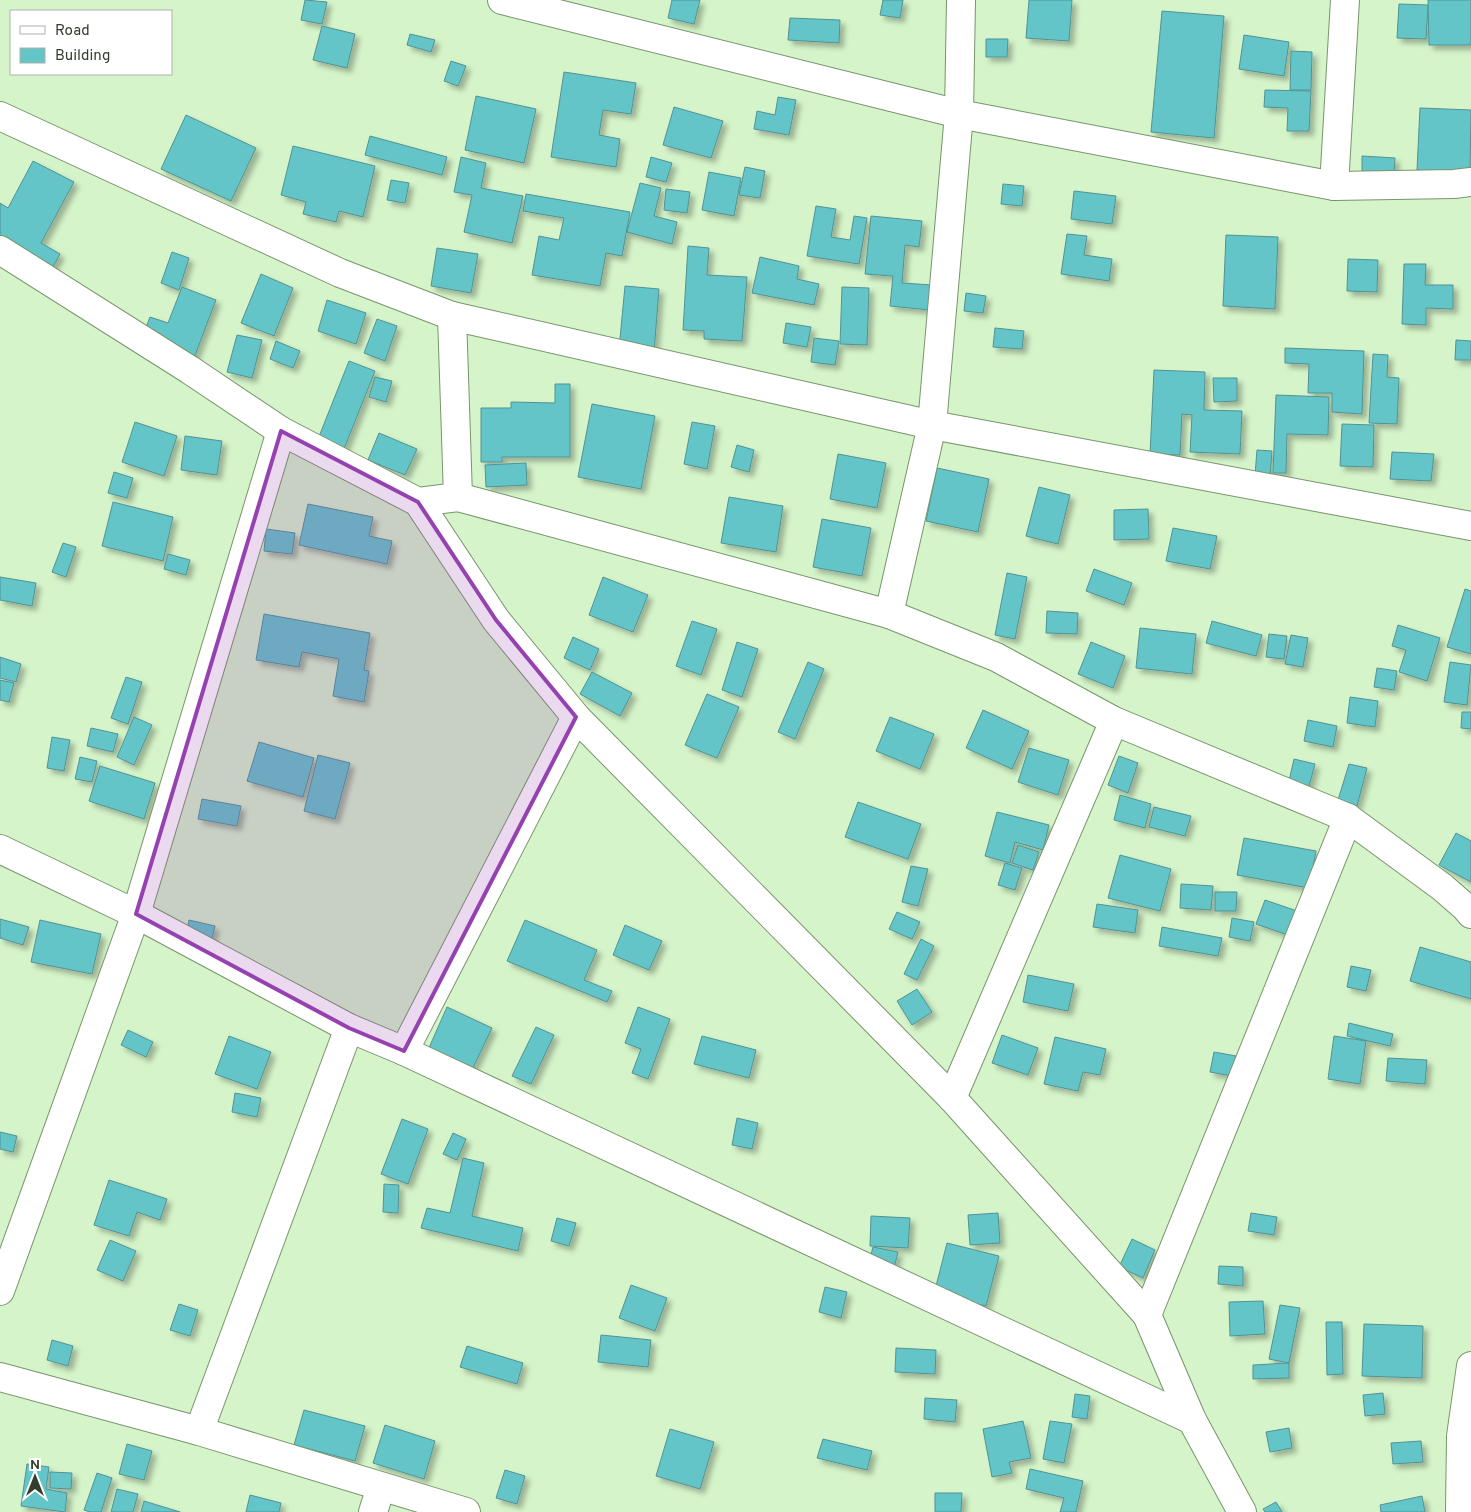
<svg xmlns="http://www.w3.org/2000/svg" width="1471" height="1512" font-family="Overpass,sans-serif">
<defs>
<filter id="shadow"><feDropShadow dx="4.5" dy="4.5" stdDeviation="2.5" flood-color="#0004"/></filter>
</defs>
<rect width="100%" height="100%" fill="#d5f4c9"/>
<g fill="#64c5c7" stroke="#519294" filter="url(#shadow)">
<polygon points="305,0 327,2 322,24 301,20"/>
<polygon points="672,0 700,0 694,24 668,18"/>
<polygon points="883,0 903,0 900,18 880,15"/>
<polygon points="1029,0 1072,0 1069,41 1026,38"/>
<polygon points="1428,0 1471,0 1471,45 1429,45"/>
<polygon points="1399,4 1428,5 1426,39 1397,38"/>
<polygon points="1162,11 1224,16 1214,138 1151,132"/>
<polygon points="790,18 840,20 839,43 788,40"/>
<polygon points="322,26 355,34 347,68 313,60"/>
<polygon points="410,34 435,40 431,52 407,45"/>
<polygon points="1244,35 1289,42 1284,76 1239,69"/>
<polygon points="986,39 1008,39 1007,57 986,57"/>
<polygon points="1291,51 1312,52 1311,90 1290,90"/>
<polygon points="451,61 466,66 458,86 444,81"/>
<polygon points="564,72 636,83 631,114 603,110 599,135 620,139 616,167 551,157"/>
<polygon points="1265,90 1311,91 1309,131 1287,131 1288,108 1264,107"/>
<polygon points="476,96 536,109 524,163 465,150"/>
<polygon points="778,97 796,100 789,135 754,129 757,111 775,115"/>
<polygon points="674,107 723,121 711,158 663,145"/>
<polygon points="1420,108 1471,110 1470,173 1417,170"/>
<polygon points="186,115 256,148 231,201 161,169"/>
<polygon points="370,136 447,157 442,175 365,155"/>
<polygon points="293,146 375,166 363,217 339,211 336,222 303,214 306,202 281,195"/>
<polygon points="1362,156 1395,158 1394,173 1362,172"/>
<polygon points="461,157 486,163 481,188 523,196 512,243 464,232 472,195 454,192"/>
<polygon points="651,157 672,163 666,182 646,177"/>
<polygon points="33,161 74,182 41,243 60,254 49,274 0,248 0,203 8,208"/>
<polygon points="745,167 765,171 760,198 739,195"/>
<polygon points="709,172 741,178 734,216 702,210"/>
<polygon points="391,180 409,183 405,203 387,200"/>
<polygon points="640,183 661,188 654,216 677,222 672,244 627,232"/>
<polygon points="1003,184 1024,186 1022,206 1001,204"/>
<polygon points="666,189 690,192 687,213 664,210"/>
<polygon points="1074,191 1116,196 1112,224 1071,219"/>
<polygon points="526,194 630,212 622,256 606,253 600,286 532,275 539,236 559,240 564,218 523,211"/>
<polygon points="816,206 836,209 831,237 850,240 854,216 867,218 859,264 807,256"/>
<polygon points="871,216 922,221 919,247 905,245 902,283 932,285 930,310 890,306 893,276 865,274"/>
<polygon points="1067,234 1087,236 1084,255 1112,259 1109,281 1061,274"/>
<polygon points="1226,235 1278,237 1275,309 1223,306"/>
<polygon points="688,246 709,248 707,275 747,277 742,341 704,339 704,331 683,330"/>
<polygon points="437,248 478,254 471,293 431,286"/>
<polygon points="172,252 189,258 179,290 161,283"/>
<polygon points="760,257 799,266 797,279 819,284 814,305 752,293"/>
<polygon points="1348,259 1378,260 1377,292 1347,291"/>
<polygon points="1404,264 1426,264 1425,285 1453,285 1453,309 1426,308 1426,325 1402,324"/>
<polygon points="261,274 293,288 274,336 241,323"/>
<polygon points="625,286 659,289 654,352 619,349"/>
<polygon points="182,287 216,300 194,358 142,338 150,317 168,323"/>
<polygon points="842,287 869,288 867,345 840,344"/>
<polygon points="966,293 986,296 983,313 964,311"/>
<polygon points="327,300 366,313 356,344 318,331"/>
<polygon points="377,319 397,326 385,361 364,353"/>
<polygon points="786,323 811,327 807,347 783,343"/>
<polygon points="995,328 1024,331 1022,349 993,347"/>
<polygon points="237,335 262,340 252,378 227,372"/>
<polygon points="814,338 839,341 835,365 811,362"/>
<polygon points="1456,340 1471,341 1471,360 1455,360"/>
<polygon points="276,341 300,351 293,368 270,359"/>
<polygon points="1285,348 1364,351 1362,414 1332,412 1332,393 1308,393 1309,364 1285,363"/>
<polygon points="1373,354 1388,355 1387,377 1399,378 1397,424 1369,423"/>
<polygon points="349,361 375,371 344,449 318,439"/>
<polygon points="1154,370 1205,372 1204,410 1242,411 1240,454 1190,452 1192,415 1182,414 1180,455 1150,454"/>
<polygon points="375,377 392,381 386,402 369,397"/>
<polygon points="1213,378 1237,378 1237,401 1214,402"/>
<polygon points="555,384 570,384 570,457 502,457 502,462 481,462 481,408 511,408 511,402 555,403"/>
<polygon points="1276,395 1329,397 1328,435 1287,434 1286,473 1273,473"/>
<polygon points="592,404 655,416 641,489 578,477"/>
<polygon points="135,422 177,436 164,476 122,462"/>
<polygon points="692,422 715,426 707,469 684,464"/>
<polygon points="1342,424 1374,425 1373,467 1340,466"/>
<polygon points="379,433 417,449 405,475 368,460"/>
<polygon points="185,436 222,441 217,475 181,470"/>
<polygon points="737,445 754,450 749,472 731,467"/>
<polygon points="1257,450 1272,451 1270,476 1255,475"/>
<polygon points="1392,452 1434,454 1431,481 1390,479"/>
<polygon points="838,454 886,463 877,508 830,499"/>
<polygon points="526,463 527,485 486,487 485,465"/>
<polygon points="937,468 989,479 978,532 926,521"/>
<polygon points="114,472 133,478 127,498 108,493"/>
<polygon points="1039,487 1070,495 1058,544 1026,536"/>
<polygon points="729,497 783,506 776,552 721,543"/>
<polygon points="113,502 173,517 163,561 102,546"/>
<polygon points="308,504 373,517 369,536 392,541 387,564 299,545"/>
<polygon points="1148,509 1149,539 1114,540 1114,510"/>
<polygon points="822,519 871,528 862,576 813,567"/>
<polygon points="1173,528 1217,536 1210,569 1166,561"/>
<polygon points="266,529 295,533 292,554 264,551"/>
<polygon points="63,543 76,547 66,577 52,572"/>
<polygon points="168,554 190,560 186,575 164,569"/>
<polygon points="1094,569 1132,583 1124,605 1086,591"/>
<polygon points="1007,573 1027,577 1015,639 995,635"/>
<polygon points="0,577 36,583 32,606 0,600"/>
<polygon points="603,577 648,595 633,632 589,615"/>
<polygon points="1465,589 1471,591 1471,654 1447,647"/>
<polygon points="1047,611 1078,613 1077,634 1046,633"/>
<polygon points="264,614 370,633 364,670 369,671 364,702 333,696 339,659 302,652 299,667 256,660"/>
<polygon points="692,621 717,629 701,675 676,666"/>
<polygon points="1212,621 1262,635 1256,656 1206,643"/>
<polygon points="1398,625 1440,638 1427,681 1399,672 1406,650 1392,646"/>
<polygon points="1140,628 1196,634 1192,674 1136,668"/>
<polygon points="1269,634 1287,636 1284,659 1266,657"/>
<polygon points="1291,635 1308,638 1303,667 1285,664"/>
<polygon points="573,637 599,649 590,670 564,658"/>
<polygon points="737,642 758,649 742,697 722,690"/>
<polygon points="1091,642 1125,656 1113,688 1078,674"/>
<polygon points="0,657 21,664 16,682 0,678"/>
<polygon points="808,662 824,669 795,739 778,732"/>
<polygon points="1450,662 1471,665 1467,705 1444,702"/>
<polygon points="1377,668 1397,671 1394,690 1374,687"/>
<polygon points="592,672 632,693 620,716 580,694"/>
<polygon points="126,677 142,682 128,724 111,718"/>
<polygon points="0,680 14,683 9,702 0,700"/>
<polygon points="707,694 739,707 717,758 685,745"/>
<polygon points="1350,697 1378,701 1375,727 1347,723"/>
<polygon points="983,710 1029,731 1012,769 966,748"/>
<polygon points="1462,712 1471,712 1471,729 1461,728"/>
<polygon points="134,717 152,725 134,765 117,757"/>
<polygon points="890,717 934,734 920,769 876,751"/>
<polygon points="1308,720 1337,726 1333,747 1304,741"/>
<polygon points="91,728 118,734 113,752 87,746"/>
<polygon points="52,737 70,740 64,771 47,768"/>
<polygon points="259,742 314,758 303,797 247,781"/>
<polygon points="1029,748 1069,760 1058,795 1018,782"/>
<polygon points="318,755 350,763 335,819 304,811"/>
<polygon points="1119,756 1138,763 1128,793 1108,785"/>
<polygon points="80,757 97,761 92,782 75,779"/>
<polygon points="1294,759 1315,764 1309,786 1289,781"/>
<polygon points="1349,764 1367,768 1357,806 1338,800"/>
<polygon points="100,766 155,783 144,819 89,801"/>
<polygon points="1120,795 1151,804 1145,828 1114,820"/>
<polygon points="202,799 241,806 237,826 198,819"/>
<polygon points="858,802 921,824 908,859 845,837"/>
<polygon points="1154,807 1191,816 1185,836 1149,827"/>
<polygon points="997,812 1049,825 1043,850 1015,842 1010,863 985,856"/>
<polygon points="1456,833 1471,841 1471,882 1439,865"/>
<polygon points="1244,838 1316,851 1309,888 1237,875"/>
<polygon points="1018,845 1039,852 1033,870 1012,863"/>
<polygon points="1120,855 1171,869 1160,911 1108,898"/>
<polygon points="1005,863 1022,868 1015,890 998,885"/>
<polygon points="911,866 928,869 918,906 902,902"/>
<polygon points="1181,884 1213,886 1211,910 1180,908"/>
<polygon points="1215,892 1237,892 1236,911 1215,911"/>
<polygon points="1265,900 1297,911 1288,935 1256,924"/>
<polygon points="1097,904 1138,910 1135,933 1093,927"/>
<polygon points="897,912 920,922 912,939 889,929"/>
<polygon points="1232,918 1254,922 1250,941 1229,937"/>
<polygon points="0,919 29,927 23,945 0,938"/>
<polygon points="40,920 101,934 92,974 31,962"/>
<polygon points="189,920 215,926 209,950 184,943"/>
<polygon points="525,920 597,950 584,980 612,991 607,1002 507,961"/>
<polygon points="625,925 662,941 649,970 613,955"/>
<polygon points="1162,927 1222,938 1218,956 1159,946"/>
<polygon points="921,939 934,946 917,980 904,974"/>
<polygon points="1420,947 1471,962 1471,999 1410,981"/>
<polygon points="1351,966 1371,970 1366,991 1347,987"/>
<polygon points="1028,975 1074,984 1068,1011 1023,1002"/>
<polygon points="917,989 932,1012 912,1025 897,1001"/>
<polygon points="447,1007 492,1028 472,1070 428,1050"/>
<polygon points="638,1007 670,1019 648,1079 632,1073 641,1049 625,1043"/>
<polygon points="1349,1023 1393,1034 1390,1046 1347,1036"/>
<polygon points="536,1027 554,1035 531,1084 512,1076"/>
<polygon points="128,1030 153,1042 146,1057 121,1045"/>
<polygon points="1002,1035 1038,1048 1028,1075 992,1063"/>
<polygon points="229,1036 271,1052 257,1089 215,1074"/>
<polygon points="702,1036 756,1050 749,1078 694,1064"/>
<polygon points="1334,1036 1366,1041 1360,1084 1328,1079"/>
<polygon points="1055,1037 1106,1049 1100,1075 1083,1072 1078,1091 1044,1084"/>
<polygon points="1214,1052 1236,1056 1232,1076 1210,1072"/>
<polygon points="1388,1058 1427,1060 1425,1084 1386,1081"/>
<polygon points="235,1093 261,1098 257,1117 232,1112"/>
<polygon points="737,1118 758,1123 752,1149 732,1145"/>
<polygon points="402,1119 428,1129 408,1184 381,1174"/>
<polygon points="0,1132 17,1136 13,1152 0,1149"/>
<polygon points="453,1133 466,1139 457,1160 443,1154"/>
<polygon points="463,1158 484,1163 472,1216 523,1228 518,1251 421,1228 427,1208 450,1213"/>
<polygon points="109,1180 167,1199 160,1220 137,1212 129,1236 94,1225"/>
<polygon points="384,1184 399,1185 398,1213 383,1212"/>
<polygon points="998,1213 1000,1243 970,1245 968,1215"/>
<polygon points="1251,1213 1277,1217 1274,1235 1248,1231"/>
<polygon points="871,1216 910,1218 908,1248 870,1246"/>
<polygon points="557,1218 576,1223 569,1246 551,1241"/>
<polygon points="1132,1239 1155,1250 1143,1278 1119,1267"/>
<polygon points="110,1240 136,1251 123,1281 97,1270"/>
<polygon points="947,1243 999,1256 986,1306 934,1294"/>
<polygon points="873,1247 898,1252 893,1272 868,1266"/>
<polygon points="1219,1266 1243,1267 1243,1286 1218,1284"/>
<polygon points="631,1285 667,1298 655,1331 619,1318"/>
<polygon points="825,1287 847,1292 841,1318 819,1312"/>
<polygon points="1263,1301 1265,1334 1230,1336 1229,1302"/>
<polygon points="179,1304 198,1310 190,1336 170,1330"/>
<polygon points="1280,1305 1300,1308 1289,1363 1269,1359"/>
<polygon points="1326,1322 1342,1322 1343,1374 1327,1375"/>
<polygon points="1364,1324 1423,1326 1422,1378 1362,1376"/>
<polygon points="601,1335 651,1340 648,1367 598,1362"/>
<polygon points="52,1340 73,1346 68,1366 47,1360"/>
<polygon points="467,1346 523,1363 517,1384 460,1367"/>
<polygon points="896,1348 936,1350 935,1374 895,1372"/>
<polygon points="1289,1363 1289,1378 1253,1379 1253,1365"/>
<polygon points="1383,1393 1385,1414 1365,1416 1363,1395"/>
<polygon points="1075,1394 1090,1396 1087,1419 1072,1417"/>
<polygon points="925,1398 957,1400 955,1422 924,1419"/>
<polygon points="304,1410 365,1426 355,1461 294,1445"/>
<polygon points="1023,1421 1031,1458 1009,1462 1012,1473 992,1477 983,1429"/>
<polygon points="1050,1421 1072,1424 1064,1463 1043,1459"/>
<polygon points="385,1425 435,1441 424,1479 373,1463"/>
<polygon points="1289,1428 1292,1448 1270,1452 1266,1432"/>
<polygon points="670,1429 714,1442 700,1489 656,1476"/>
<polygon points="823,1439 872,1451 867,1470 817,1458"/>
<polygon points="1421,1441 1423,1462 1393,1464 1391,1443"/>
<polygon points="127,1444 152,1451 144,1480 119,1474"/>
<polygon points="27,1464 49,1467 46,1489 67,1493 65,1512 21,1506"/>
<polygon points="1030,1469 1083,1481 1076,1512 1060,1512 1064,1498 1026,1489"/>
<polygon points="505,1470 525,1476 517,1504 496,1498"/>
<polygon points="50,1472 72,1473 71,1489 50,1488"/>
<polygon points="97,1473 112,1478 101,1512 90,1512 84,1510"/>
<polygon points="117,1489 138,1494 133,1512 111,1512"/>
<polygon points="935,1493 962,1493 961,1512 935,1512"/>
<polygon points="250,1495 281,1503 279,1512 246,1512"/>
<polygon points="1422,1496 1425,1512 1381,1512 1380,1505"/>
<polygon points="144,1501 180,1512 141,1512"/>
<polygon points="1276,1502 1282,1512 1265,1512 1263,1509"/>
</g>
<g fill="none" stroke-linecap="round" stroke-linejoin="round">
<defs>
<g id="minor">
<polyline points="502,0 959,114 1334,186 1454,184 1471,182"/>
<polyline points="0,116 340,273 452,316 932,425 1471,526"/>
<polyline points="1334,186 1345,0"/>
<polyline points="0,250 190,370 281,431 418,502 458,497 889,614 996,657 1114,721 1348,818 1442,887 1465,907 1471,914"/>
<polyline points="452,316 458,497"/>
<polyline points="418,502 496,620 576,717 952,1098 1147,1315 1192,1420 1242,1512"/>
<polyline points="889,614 932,425 959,114 961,0"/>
<polyline points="0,849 136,914 349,1028 404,1051 1192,1420"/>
<polyline points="404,1051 576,717"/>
<polyline points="952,1098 1114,721"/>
<polyline points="0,1291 136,914 281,431"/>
<polyline points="1147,1315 1348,818"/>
<polyline points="0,1377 199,1431 466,1512"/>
<polyline points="199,1431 349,1028"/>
<polyline points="373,1512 381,1487"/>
<polyline points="1460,1512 1461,1436 1471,1366"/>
</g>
</defs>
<use href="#minor" stroke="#78956c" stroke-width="30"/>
<use href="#minor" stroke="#fff" stroke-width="28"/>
</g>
<path fill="#9542b0" fill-opacity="0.2" stroke="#9542b0" stroke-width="4" stroke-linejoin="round" d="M281,431L418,502L496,620L576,717L404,1051L349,1028L136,914Z"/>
<rect x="10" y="10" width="162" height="65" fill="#ffffff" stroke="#adb2ab"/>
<rect x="20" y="26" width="25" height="8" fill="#ffffff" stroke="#adb2ab"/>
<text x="55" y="35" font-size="15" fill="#333f2e">Road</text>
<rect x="20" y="48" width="25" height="15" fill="#64c5c7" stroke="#adb2ab"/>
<text x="55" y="60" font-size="15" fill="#333f2e">Building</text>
<g transform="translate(35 1477)" stroke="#ffffff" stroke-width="4" paint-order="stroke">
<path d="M0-4L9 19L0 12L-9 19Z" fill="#333f2e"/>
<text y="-8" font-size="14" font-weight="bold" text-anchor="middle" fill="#333f2e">N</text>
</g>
</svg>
